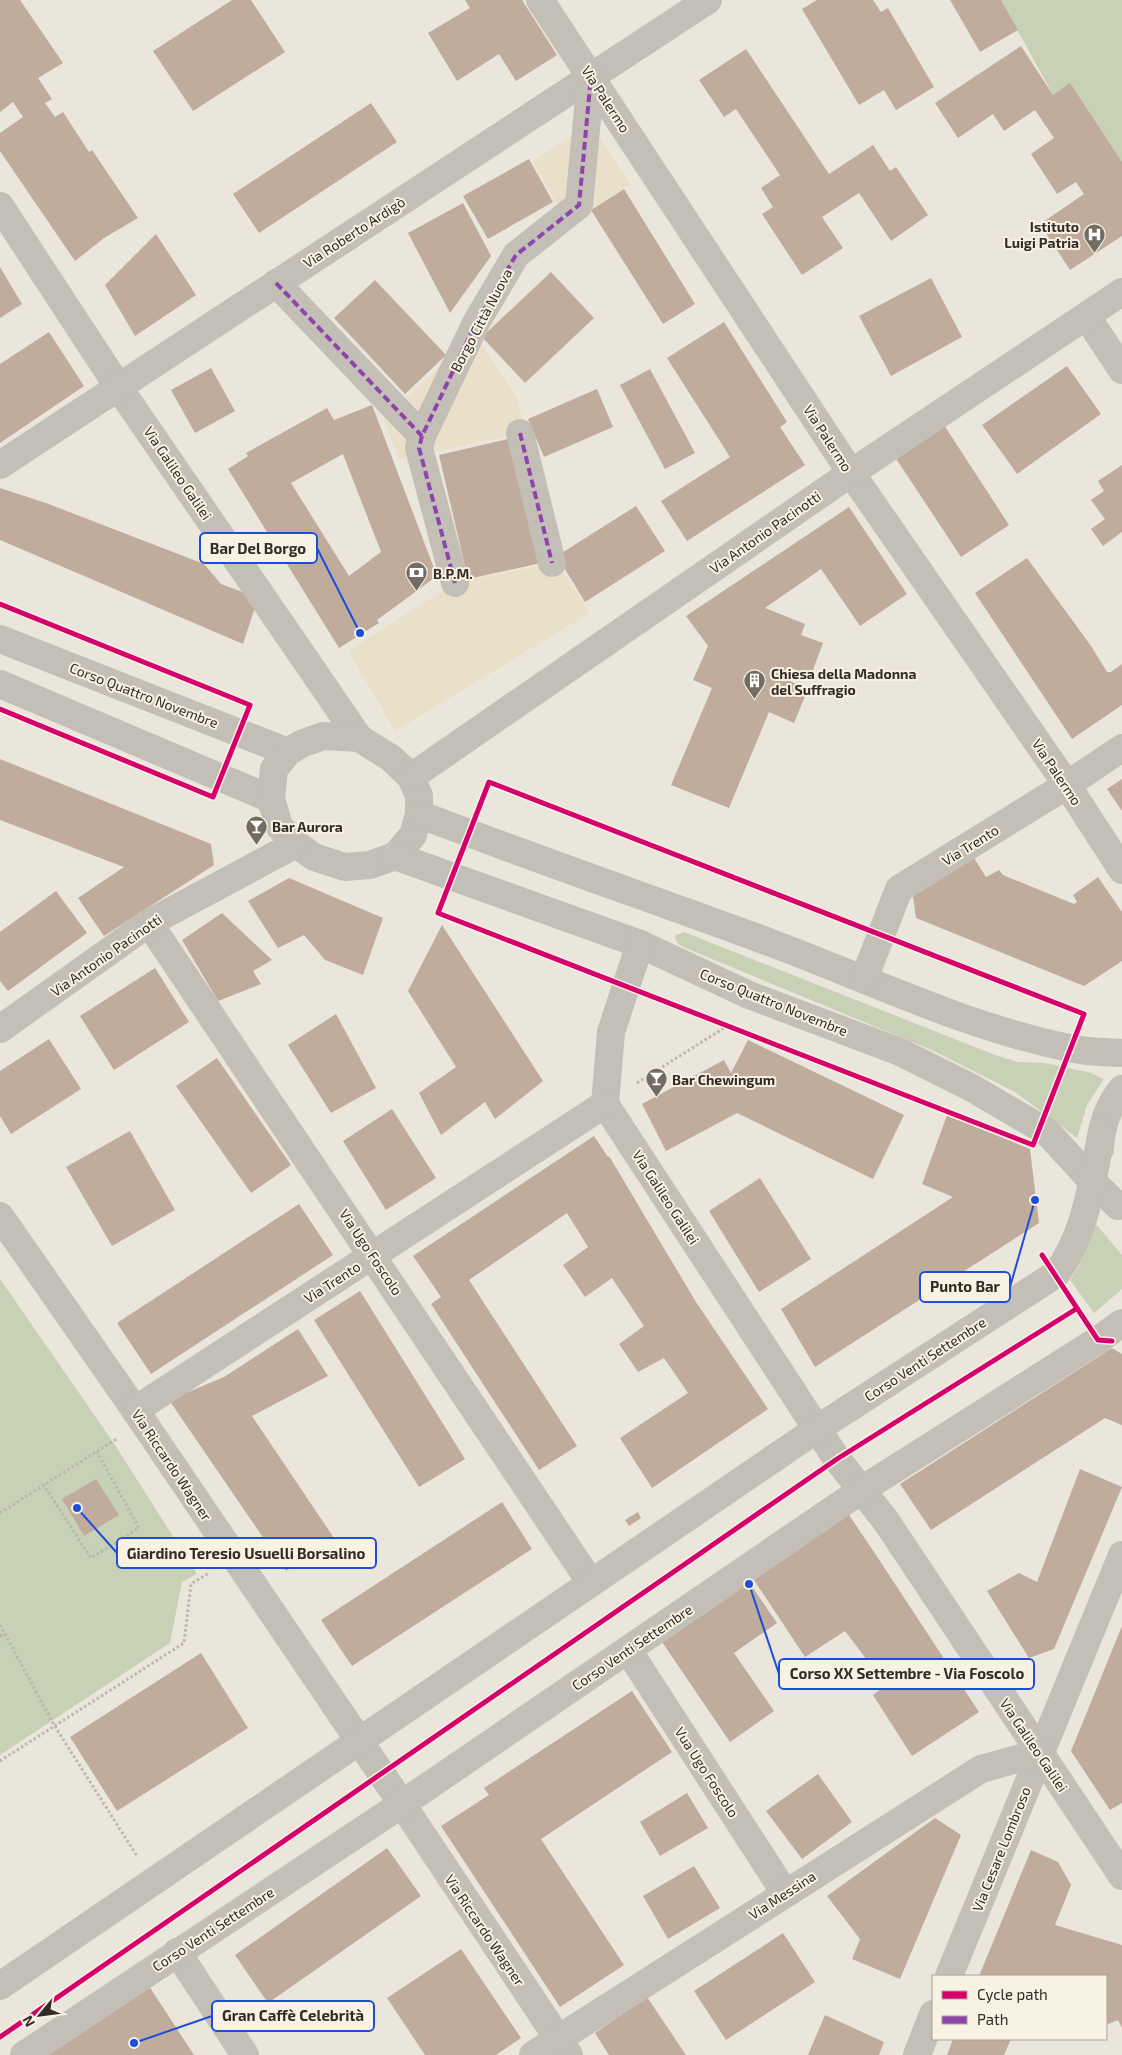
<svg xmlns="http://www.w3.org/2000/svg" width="1122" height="2055" font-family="'Exo 2',sans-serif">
<rect width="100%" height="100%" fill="#ebe6dc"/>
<g fill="#c8d1b6">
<polygon points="1001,0 1122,0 1122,162 1070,84 1053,95"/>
<polygon points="684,932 995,1055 1018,1062 1045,1063 1091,1073 1104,1079 1087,1105 1077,1138 1015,1092 934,1051 683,947 678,944 675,938 676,935"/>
<path d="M1095,1223L1122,1255V1289L1094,1313L1070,1280C1082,1262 1090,1244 1095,1223Z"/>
<polygon points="0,1279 113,1442 197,1574 182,1582 170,1643 0,1755"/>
</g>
<g fill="#eae0ca">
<polygon points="591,124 630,184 583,213 560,209 533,161"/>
<polygon points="468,323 517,398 526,432 399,459 383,419 447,361"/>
<polygon points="557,562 590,613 395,731 348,651 455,583"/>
</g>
<g fill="#bfac9d" fill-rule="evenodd">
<polygon points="0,0 20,0 63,63 38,78 52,99 45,103 55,117 63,112 89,152 92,150 138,218 104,238 75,261 0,151 0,133 23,117 13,102 0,112"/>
<polygon points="232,0 251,0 285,52 193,111 153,51"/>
<polygon points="465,0 522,0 557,55 516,81 499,54 457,81 428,33 470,8"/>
<polygon points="817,0 873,0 881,12 888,8 934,87 896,110 884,90 859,105 802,9"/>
<polygon points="950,0 1001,0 1018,30 980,52"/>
<polygon points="1021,46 1053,95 1070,83 1122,162 1122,236 1070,270 1040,224 1084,194 1076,182 1057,194 1031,154 1054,138 1035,110 1004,131 993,114 958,138 935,103"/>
<polygon points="746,49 829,174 873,145 890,171 896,167 928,215 891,241 859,193 822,217 843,248 802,275 762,214 773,207 761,188 780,175 736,109 724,117 699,80"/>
<polygon points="371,103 397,142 259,233 233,194"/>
<polygon points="529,159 553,202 488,239 463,196"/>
<polygon points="624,189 695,304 663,324 591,210"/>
<polygon points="463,203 491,256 450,313 408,233"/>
<polygon points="156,234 196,295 135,336 105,285"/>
<polygon points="0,267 22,304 0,318"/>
<polygon points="551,272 594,318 525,383 482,337"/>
<polygon points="931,278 962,337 891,376 859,316"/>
<polygon points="375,280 446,355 405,394 334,318"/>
<polygon points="724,322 787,422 780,427 805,465 687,541 661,501 730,457 667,358"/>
<polygon points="49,332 84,386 0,443 0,364"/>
<polygon points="1067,366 1101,414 1017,474 982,425"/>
<polygon points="211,368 235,411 195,433 171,390"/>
<polygon points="650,369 695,453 665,469 620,385"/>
<polygon points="597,389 613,427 544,457 528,419"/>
<path d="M372,405L437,576L377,620L379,623L339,648L228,469L248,456L246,453L327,408L334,420ZM343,454L381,552L349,576L291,483Z"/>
<polygon points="944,425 1009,525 961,557 895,457"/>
<polygon points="516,437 546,562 468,579 439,455"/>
<polygon points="1122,465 1122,532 1103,546 1091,529 1105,519 1091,500 1104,491 1098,481"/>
<polygon points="0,488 46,503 204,564 221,584 258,598 243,644 0,540"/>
<polygon points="636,506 665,551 585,602 557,556"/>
<polygon points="849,507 907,594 860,626 821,569 765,608 805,624 801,635 823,643 811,675 787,667 783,678 808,689 794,723 769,712 729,808 671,785 712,688 693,680 708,646 686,616"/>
<polygon points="1027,558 1091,646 1107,672 1111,672 1122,664 1122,705 1072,739 975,593"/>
<polygon points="0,759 211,844 214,865 104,936 78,898 124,867 0,820"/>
<polygon points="1122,779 1122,811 1107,789"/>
<polygon points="971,853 986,877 999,870 1003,875 1074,904 1077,902 1073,895 1098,877 1122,912 1122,961 1084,986 916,918 912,890"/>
<polygon points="289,878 383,918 363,975 325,960 304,935 278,948 248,901"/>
<polygon points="56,891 87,933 8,991 0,981 0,932"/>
<polygon points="222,913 272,960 253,971 261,984 218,1001 182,940"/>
<polygon points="442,925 543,1081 495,1119 485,1102 441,1135 419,1093 456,1067 408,991"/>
<polygon points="155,968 189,1022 114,1070 80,1016"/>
<polygon points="336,1014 376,1088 331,1113 288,1045"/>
<polygon points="49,1039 81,1089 11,1134 0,1116 0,1071"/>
<polygon points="748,1040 904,1115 873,1179 737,1113 666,1151 642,1104 724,1060 731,1073"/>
<polygon points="217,1058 291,1165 251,1193 176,1086"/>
<polygon points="392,1109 436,1178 386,1210 343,1141"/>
<polygon points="947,1115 1030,1149 1039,1223 815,1367 781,1309 953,1197 922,1184"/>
<polygon points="130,1131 175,1210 112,1246 66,1167"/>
<polygon points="594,1136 608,1157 609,1156 696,1302 768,1409 652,1488 620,1438 688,1393 664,1358 638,1372 619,1344 644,1326 612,1278 585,1297 563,1265 588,1247 567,1213 469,1280 577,1446 539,1470 431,1304 441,1297 413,1256"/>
<polygon points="760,1178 811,1259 759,1292 709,1211"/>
<polygon points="299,1204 333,1255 151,1374 117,1323"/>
<polygon points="360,1291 465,1459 419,1487 314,1320"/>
<polygon points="298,1329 328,1376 252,1416 336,1541 286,1571 169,1400 224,1377"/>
<polygon points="1112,1348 1122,1354 1122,1425 1105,1418 931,1530 900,1484"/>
<polygon points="1080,1469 1122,1487 1054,1649 1029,1658 987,1591 1019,1573 1037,1582"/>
<polygon points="96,1479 119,1515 84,1536 62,1499"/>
<polygon points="502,1502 532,1549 352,1666 321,1620"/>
<polygon points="638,1512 641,1518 629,1526 625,1520"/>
<polygon points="847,1512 878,1558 979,1712 912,1756 873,1695 886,1685 845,1631 805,1657 750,1574"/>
<polygon points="749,1582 777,1623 734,1653 774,1711 730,1742 662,1642"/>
<polygon points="1122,1626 1122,1803 1110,1810 1071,1751"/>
<polygon points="201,1653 248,1728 117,1811 70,1737"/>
<polygon points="632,1691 672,1752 541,1839 624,1965 560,2007 441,1826 489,1795 484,1788"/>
<polygon points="818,1774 852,1822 802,1859 766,1811"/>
<polygon points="687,1793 708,1828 660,1856 640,1822"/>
<polygon points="935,1818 961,1835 900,1979 852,1959 860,1939 827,1896"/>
<polygon points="387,1848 421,1896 268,2003 235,1955"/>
<polygon points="1031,1850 1058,1862 1071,1885 1055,1925 1122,1945 1122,2028 1118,2020 1106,2025 1106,1976 979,1976"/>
<polygon points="694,1866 720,1908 668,1939 643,1896"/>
<polygon points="783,1933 815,1982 726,2040 694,1991"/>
<polygon points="461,1949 521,2038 496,2055 425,2055 387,1998"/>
<polygon points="149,1986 194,2055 46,2055"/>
<polygon points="647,1997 686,2055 609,2055 595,2033"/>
<polygon points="825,2015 884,2042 879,2055 808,2055"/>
<polygon points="953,2039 1011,2039 1004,2055 947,2055"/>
</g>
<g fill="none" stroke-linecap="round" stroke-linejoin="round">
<g stroke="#bcb6af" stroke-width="3" stroke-dasharray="2.5 2.5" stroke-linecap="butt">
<polyline points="637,1083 727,1026"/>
<polyline points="43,1484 91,1558 139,1528 97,1452"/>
<polyline points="0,1513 118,1438"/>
<polyline points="0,1625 54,1725 137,1856"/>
<polyline points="0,1636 6,1634"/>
<polyline points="0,1761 184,1643 191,1584 209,1573"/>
</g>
<g stroke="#c3beb6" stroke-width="28">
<polyline points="540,0 851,473 1067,785 1122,870"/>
<polyline points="0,206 119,388 359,738"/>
<polyline points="276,283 422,436"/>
<polyline points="1087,317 1122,370"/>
<polyline points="520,433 552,563"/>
<polyline points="0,465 708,0"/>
<polyline points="455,583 419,448 422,436 477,321 516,255 579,205 591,76"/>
<polyline points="0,639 288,752"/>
<polyline points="0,684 271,799"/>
<polygon points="323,736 359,738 391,758 411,777 419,796 419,814 413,835 395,856 370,865 345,867 314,857 296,844 279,826 271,799 274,769 288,752 301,744"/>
<polyline points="411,777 851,473 1122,292"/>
<path d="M419,814C537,860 656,900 774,944C872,981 967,1027 1069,1048C1086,1052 1105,1052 1122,1053"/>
<polyline points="395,856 640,944 749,995 900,1052 972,1088 1047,1132 1092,1181 1118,1206"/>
<polyline points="149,923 591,1583"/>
<polyline points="640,944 611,1032 605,1104 817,1429 837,1459 886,1521 1122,1876"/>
<polyline points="864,979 899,889 1067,785 1122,748"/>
<polyline points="0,1029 149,923 296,844"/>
<path d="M1100,1149C1101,1127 1108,1106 1122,1089"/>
<polyline points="0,1216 135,1410 402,1804 569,2055"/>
<polyline points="135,1410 605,1104"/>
<polyline points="628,1650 785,1893"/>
<polyline points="177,1952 245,2055"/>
<polyline points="949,1976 1122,1555"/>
<path d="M0,1986L817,1429L1056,1274C1087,1233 1092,1180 1102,1131"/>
<polyline points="24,2055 402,1804 863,1489 1098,1340 1122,1323"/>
<polyline points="533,2055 981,1769 1039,1753"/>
<polyline points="917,2055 933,2014"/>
</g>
<g stroke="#8e44ad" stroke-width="4" stroke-dasharray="8 4" stroke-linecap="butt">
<polyline points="276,283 422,436"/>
<polyline points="520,433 552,563"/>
<polyline points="455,583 419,448 422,436 477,321 516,255 579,205 591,76"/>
</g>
<defs>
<g id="cycleway">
<polyline points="0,604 250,705 213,797 0,709"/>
<polygon points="489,782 1084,1014 1033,1145 438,913"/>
<polyline points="1042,1255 1098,1340 1112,1341"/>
<polyline points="0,2037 837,1459 1076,1309"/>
</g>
</defs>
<use href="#cycleway" stroke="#f9f2e2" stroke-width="8"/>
<use href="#cycleway" stroke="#d6006c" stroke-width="5"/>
</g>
<defs>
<symbol id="hospital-pin" viewBox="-11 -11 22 30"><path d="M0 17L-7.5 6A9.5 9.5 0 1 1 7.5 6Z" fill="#736c65" stroke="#f9f2e2"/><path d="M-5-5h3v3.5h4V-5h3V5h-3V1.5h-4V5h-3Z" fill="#fff"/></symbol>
<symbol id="bank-pin" viewBox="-11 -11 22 30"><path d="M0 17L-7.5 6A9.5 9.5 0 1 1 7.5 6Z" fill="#736c65" stroke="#f9f2e2"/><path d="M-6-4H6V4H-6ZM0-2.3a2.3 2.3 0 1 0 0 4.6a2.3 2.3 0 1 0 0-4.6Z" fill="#fff"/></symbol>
<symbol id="building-pin" viewBox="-11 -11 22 30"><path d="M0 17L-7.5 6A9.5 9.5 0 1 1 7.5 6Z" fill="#736c65" stroke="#f9f2e2"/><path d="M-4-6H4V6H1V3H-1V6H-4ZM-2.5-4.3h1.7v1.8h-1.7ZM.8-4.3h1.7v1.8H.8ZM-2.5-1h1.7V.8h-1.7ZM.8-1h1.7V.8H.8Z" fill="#fff"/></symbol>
<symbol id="bar-pin" viewBox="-11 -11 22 30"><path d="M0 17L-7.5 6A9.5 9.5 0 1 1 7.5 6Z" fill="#736c65" stroke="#f9f2e2"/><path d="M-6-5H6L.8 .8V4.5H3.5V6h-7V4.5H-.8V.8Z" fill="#fff"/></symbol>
</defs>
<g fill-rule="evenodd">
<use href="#hospital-pin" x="1082" y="222" width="25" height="34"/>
<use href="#bank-pin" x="404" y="560" width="25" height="34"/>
<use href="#building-pin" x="742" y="668" width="25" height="34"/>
<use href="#bar-pin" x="244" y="814" width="25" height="34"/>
<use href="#bar-pin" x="644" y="1066" width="25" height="34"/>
</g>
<g text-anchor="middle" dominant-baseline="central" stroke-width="4" stroke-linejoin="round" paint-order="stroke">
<g font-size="14" fill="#332b25" stroke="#f9f2e2">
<text transform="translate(606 99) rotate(57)">Via Palermo</text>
<text transform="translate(354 232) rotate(-33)">Via Roberto Ardigò</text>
<text transform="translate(481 320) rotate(-62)">Borgo Città Nuova</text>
<text transform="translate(828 438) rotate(57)">Via Palermo</text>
<text transform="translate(178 473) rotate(56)">Via Galileo Galilei</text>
<text transform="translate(765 532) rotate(-35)">Via Antonio Pacinotti</text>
<text transform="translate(144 695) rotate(21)">Corso Quattro Novembre</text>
<text transform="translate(1057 772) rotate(56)">Via Palermo</text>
<text transform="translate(970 845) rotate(-32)">Via Trento</text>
<text transform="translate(106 955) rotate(-35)">Via Antonio Pacinotti</text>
<text transform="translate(774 1002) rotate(22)">Corso Quattro Novembre</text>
<text transform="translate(666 1197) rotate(57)">Via Galileo Galilei</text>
<text transform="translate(371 1252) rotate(56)">Via Ugo Foscolo</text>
<text transform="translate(332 1282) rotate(-33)">Via Trento</text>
<text transform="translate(925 1359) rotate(-33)">Corso Venti Settembre</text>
<text transform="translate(172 1465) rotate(56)">Via Riccardo Wagner</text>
<text transform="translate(632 1647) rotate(-34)">Corso Venti Settembre</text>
<text transform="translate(1034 1745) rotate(56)">Via Galileo Galilei</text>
<text transform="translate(707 1772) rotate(57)">Vua Ugo Foscolo</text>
<text transform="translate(1001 1849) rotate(-68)">Via Cesare Lombroso</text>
<text transform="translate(782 1895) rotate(-33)">Via Messina</text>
<text transform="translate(213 1929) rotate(-33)">Corso Venti Settembre</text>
<text transform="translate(485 1930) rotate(56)">Via Riccardo Wagner</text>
</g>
<g font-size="14" font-weight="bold" fill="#332b25" stroke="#f9f2e2" text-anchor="start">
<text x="1079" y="226" text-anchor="end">Istituto<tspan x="1079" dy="16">Luigi Patria</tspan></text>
<text x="433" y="573">B.P.M.</text>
<text x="771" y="673">Chiesa della Madonna<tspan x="771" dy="16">del Suffragio</tspan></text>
<text x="272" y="826">Bar Aurora</text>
<text x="672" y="1079">Bar Chewingum</text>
</g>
</g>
<path fill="none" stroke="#1d4ed8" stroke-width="2" d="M360 633L317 548M1035 1200L1010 1287M77 1508L117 1553M749 1584L779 1674M134 2043L212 2016"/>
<g fill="#1d4ed8" stroke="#f9f2e2" stroke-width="2">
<circle cx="360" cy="633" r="5"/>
<circle cx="1035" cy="1200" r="5"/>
<circle cx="77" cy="1508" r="5"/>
<circle cx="749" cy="1584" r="5"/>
<circle cx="134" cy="2043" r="5"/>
</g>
<g fill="#f9f2e2" stroke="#1d4ed8" stroke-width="2">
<rect x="200" y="533" width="117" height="30" rx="5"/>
<rect x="920" y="1272" width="90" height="30" rx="5"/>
<rect x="117" y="1538" width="259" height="30" rx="5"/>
<rect x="779" y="1659" width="255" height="30" rx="5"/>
<rect x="212" y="2001" width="162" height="30" rx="5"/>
</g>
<g font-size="15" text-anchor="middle" font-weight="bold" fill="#332b25">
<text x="258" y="554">Bar Del Borgo</text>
<text x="965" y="1292">Punto Bar</text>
<text x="246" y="1559">Giardino Teresio Usuelli Borsalino</text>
<text x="907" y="1679">Corso XX Settembre - Via Foscolo</text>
<text x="293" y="2021">Gran Caffè Celebrità</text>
</g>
<rect x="932" y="1975" width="175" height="65" fill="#f9f2e2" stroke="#aaa296"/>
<rect x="942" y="1991" width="25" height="8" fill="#d6006c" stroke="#aaa296"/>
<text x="977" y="2000" font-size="15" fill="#332b25">Cycle path</text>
<rect x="942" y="2016" width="25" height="8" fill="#8e44ad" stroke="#aaa296"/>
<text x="977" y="2025" font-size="15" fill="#332b25">Path</text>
<g transform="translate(40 2015) rotate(241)" stroke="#f9f2e2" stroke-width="4" paint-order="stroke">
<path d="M0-4L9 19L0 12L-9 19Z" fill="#332b25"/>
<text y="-8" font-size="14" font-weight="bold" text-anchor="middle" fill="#332b25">N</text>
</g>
</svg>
